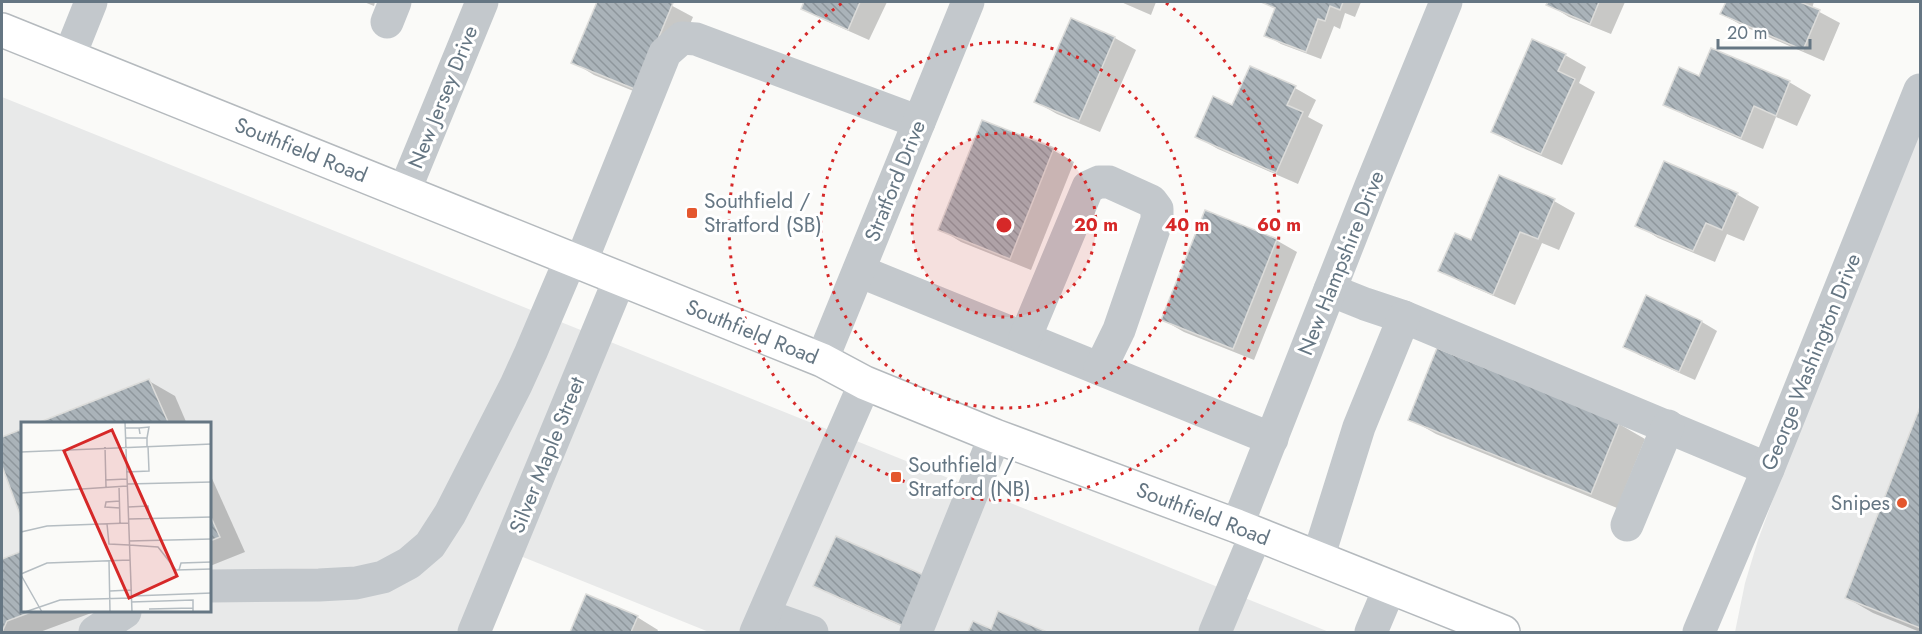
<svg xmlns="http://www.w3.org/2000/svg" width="1922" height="634" font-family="Jost,sans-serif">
<defs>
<pattern id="building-back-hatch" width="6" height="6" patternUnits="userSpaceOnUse" patternTransform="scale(1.5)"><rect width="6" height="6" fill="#aab3b9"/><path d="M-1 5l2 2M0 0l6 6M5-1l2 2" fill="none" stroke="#8e969c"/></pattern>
</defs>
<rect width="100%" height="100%" fill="#fafaf8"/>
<g fill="#e8e9e9" fill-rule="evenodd">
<path d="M2,97L1033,512L1329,632H709L498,547L462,632H2ZM22,424H210V612H22Z"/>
<polygon points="1920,132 1920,632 1735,632 1745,583 1758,540 1796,437"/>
</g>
<g fill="#0003">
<polygon points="364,2 375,2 374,6"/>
<polygon points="598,2 665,2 693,17 658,101 594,75 573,62"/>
<polygon points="806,2 887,2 869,40 824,20 803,8"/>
<polygon points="1121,2 1156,2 1151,15"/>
<polygon points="1263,2 1361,2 1355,17 1345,13 1340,29 1334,26 1321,59 1281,44 1266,35 1276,9"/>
<polygon points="1549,2 1625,2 1611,34 1569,17 1548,4"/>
<polygon points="1727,2 1814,2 1812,8 1840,23 1824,61 1743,26 1722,14"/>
<polygon points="1115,38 1136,50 1100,132 1057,114 1036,102"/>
<polygon points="1712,50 1789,82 1811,95 1797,126 1776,117 1763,149 1686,116 1665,104 1700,78"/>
<polygon points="1565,55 1586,67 1579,83 1595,92 1562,165 1514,144 1493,132"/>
<polygon points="1295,88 1316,100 1308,117 1323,125 1298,184 1218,149 1197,137 1233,107"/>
<polygon points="1053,150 1074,162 1031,270 961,242 940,229"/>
<polygon points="1665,163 1738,195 1759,207 1744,241 1727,234 1715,262 1658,238 1637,225"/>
<polygon points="1554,201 1575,213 1559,250 1542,243 1515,305 1461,282 1440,270 1471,242"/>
<polygon points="1276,240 1297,252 1254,360 1184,332 1163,320"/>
<polygon points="1646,297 1702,322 1717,331 1695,380 1639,355 1625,346"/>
<polygon points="149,381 175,396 187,424 39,424"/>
<polygon points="1920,411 1920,632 1873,613 1847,598"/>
<polygon points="1410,419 1619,424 1645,439 1617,508 1436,434"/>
<polygon points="22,430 22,516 2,462 2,439"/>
<polygon points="210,474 245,552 210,566"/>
<polygon points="836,538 915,632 836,597 815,585"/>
<polygon points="22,553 22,612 94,612 40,632 2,632 2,561"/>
<polygon points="587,596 637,617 658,630 657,632 572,632"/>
<polygon points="999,613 1043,632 970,632 974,623 991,631"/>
</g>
<g fill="url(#building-back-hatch)" stroke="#dcdcda" stroke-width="1.5">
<polygon points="597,2 669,2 673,3 637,90 571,63"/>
<polygon points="804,2 860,2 848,30 801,9"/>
<polygon points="1261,2 1343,2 1340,10 1330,6 1325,21 1318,19 1306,52 1264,36 1275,8"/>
<polygon points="1548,2 1599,2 1590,24 1546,5"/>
<polygon points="1726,2 1800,2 1820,10 1803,50 1720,14"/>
<polygon points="1071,18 1115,37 1079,121 1034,102"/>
<polygon points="1532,39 1566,54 1558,71 1575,79 1541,154 1491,132"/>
<polygon points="1711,48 1790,81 1776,116 1754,106 1741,138 1663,105 1679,67 1699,76"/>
<polygon points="1250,66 1296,86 1287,105 1303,112 1276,173 1195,137 1213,96 1232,105"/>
<polygon points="982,120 1054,148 1010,259 938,230"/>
<polygon points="1664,161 1738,193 1722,230 1706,223 1693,251 1635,226"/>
<polygon points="1499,175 1555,199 1538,239 1520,232 1493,295 1438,271 1455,233 1471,240"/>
<polygon points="1205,210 1277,239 1233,349 1161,320"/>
<polygon points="1646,295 1702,321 1679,372 1623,347"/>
<polygon points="1437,348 1620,422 1591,494 1408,420"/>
<polygon points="149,379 169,424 35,424"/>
<polygon points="1920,407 1920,628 1845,598"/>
<polygon points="22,429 22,520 2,466 2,437"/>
<polygon points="210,515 220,537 210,541"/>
<polygon points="836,536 928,577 905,627 813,586"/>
<polygon points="22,551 22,612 31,612 7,621 2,632 2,559"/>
<polygon points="586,594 638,616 631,632 570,632"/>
<polygon points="998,611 1047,632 968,632 973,621 991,629"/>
</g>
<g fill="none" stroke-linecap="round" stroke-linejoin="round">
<defs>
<polyline id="major" points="2,30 822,360 865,383 995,436 1237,526 1503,632"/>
</defs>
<use href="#major" stroke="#b5babe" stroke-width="36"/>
<g stroke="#c3c8cc" stroke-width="33">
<polyline points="387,22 395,2"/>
<polyline points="69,57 91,2"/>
<polyline points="404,192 482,2"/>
<polyline points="581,262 665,53 682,38 696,39 919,122"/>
<polyline points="859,271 1272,439"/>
<polyline points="1330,290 1365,304 1404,317 1768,469"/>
<polyline points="1025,338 1088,187 1099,182 1109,182 1151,201 1157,209 1157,220 1119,330 1100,369"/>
<polyline points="822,360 968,2"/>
<polyline points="1627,525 1668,426"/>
<polyline points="1237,526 1370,188 1446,2"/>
<polyline points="1318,558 1359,427 1404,317"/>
<polyline points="210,586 319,585 356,583 383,577 409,563 430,545 450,514 516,385 531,352 571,258"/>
<polyline points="764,615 812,632"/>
<polyline points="95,632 125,612"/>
<polyline points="474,632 620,278"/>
<polyline points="756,632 865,383"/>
<polyline points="916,632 995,436"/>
<polyline points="1215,632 1256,534"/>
<polyline points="1371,632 1390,587"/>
<polyline points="1699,632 1768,469 1920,90"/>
</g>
<use href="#major" stroke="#fff" stroke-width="33"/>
</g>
<circle cx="1004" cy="225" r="92" fill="#d62828" fill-opacity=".12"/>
<g fill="none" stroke="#d62828" stroke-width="3" stroke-dasharray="3 6">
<circle cx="1004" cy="225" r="92"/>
<circle cx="1004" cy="225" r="183"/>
<path d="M1166 3A275 275 0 1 1 842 3"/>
</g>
<g fill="#e4572e" stroke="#fff" stroke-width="2">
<rect x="686" y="207" width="12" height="12" rx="3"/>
<rect x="890" y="471" width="12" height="12" rx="3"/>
<circle cx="1902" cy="503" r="6"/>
</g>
<g text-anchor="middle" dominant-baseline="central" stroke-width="6" stroke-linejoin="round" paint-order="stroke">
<g font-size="21" fill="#657683" stroke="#fff">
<text transform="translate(443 97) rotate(-68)">New Jersey Drive</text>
<text transform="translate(301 150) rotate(22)">Southfield Road</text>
<text transform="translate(895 181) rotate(-68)">Stratford Drive</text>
<text transform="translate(1341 263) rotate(-68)">New Hampshire Drive</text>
<text transform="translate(752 332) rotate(22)">Southfield Road</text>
<text transform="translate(1811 362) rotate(-68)">George Washington Drive</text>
<text transform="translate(547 455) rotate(-68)">Silver Maple Street</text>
<text transform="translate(1203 514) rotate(21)">Southfield Road</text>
</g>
<g font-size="21" fill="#657683" stroke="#fff" text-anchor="start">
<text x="704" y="201">Southfield /<tspan x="704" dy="24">Stratford (SB)</tspan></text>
<text x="908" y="465">Southfield /<tspan x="908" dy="24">Stratford (NB)</tspan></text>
<text x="1890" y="503" text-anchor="end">Snipes</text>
</g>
</g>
<g transform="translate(21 422)">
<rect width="190" height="190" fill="#fafaf8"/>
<path fill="none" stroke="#b5bdc2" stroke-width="1.5" d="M104,0L111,190M104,6H118L119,12M118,6L128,5L126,16M105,16H126V24M84,25L85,65M0,30L191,22M105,50L128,49L127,24M84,58L106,57M106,62L191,60M98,64L99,101M0,71L106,64M99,79L85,80L84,85L99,86M107,85L127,84L129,97M108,97L191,95M86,102L88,122L108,123M0,110L26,104L107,101M108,119L191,117M108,123L137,125L155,148L191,147M88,139L89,190M158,148L160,141L191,140M0,152L26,141L109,138M0,153L21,190M89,169L110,168M111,174L191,171M110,180L172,178V190H153M128,187L172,186M4,190L39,178L110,176"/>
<path fill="#d62828" fill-opacity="0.15" stroke="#d62828" stroke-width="3" d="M91,8L156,154L108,176L43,29Z"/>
<rect width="190" height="190" fill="none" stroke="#657683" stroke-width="3"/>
</g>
<circle cx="1004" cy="225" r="9" fill="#d62828" stroke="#fff" stroke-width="3"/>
<g font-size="18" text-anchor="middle" font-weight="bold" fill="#d62828" stroke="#fff" stroke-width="6" stroke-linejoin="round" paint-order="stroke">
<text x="1096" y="231">20 m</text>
<text x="1187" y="231">40 m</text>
<text x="1279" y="231">60 m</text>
</g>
<rect width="1922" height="634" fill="none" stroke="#657683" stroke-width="6"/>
<path d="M1718 39v9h92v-9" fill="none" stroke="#657683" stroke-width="3"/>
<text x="1727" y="39" font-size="18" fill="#657683" stroke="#ffffff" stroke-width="4.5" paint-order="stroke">20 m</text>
</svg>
